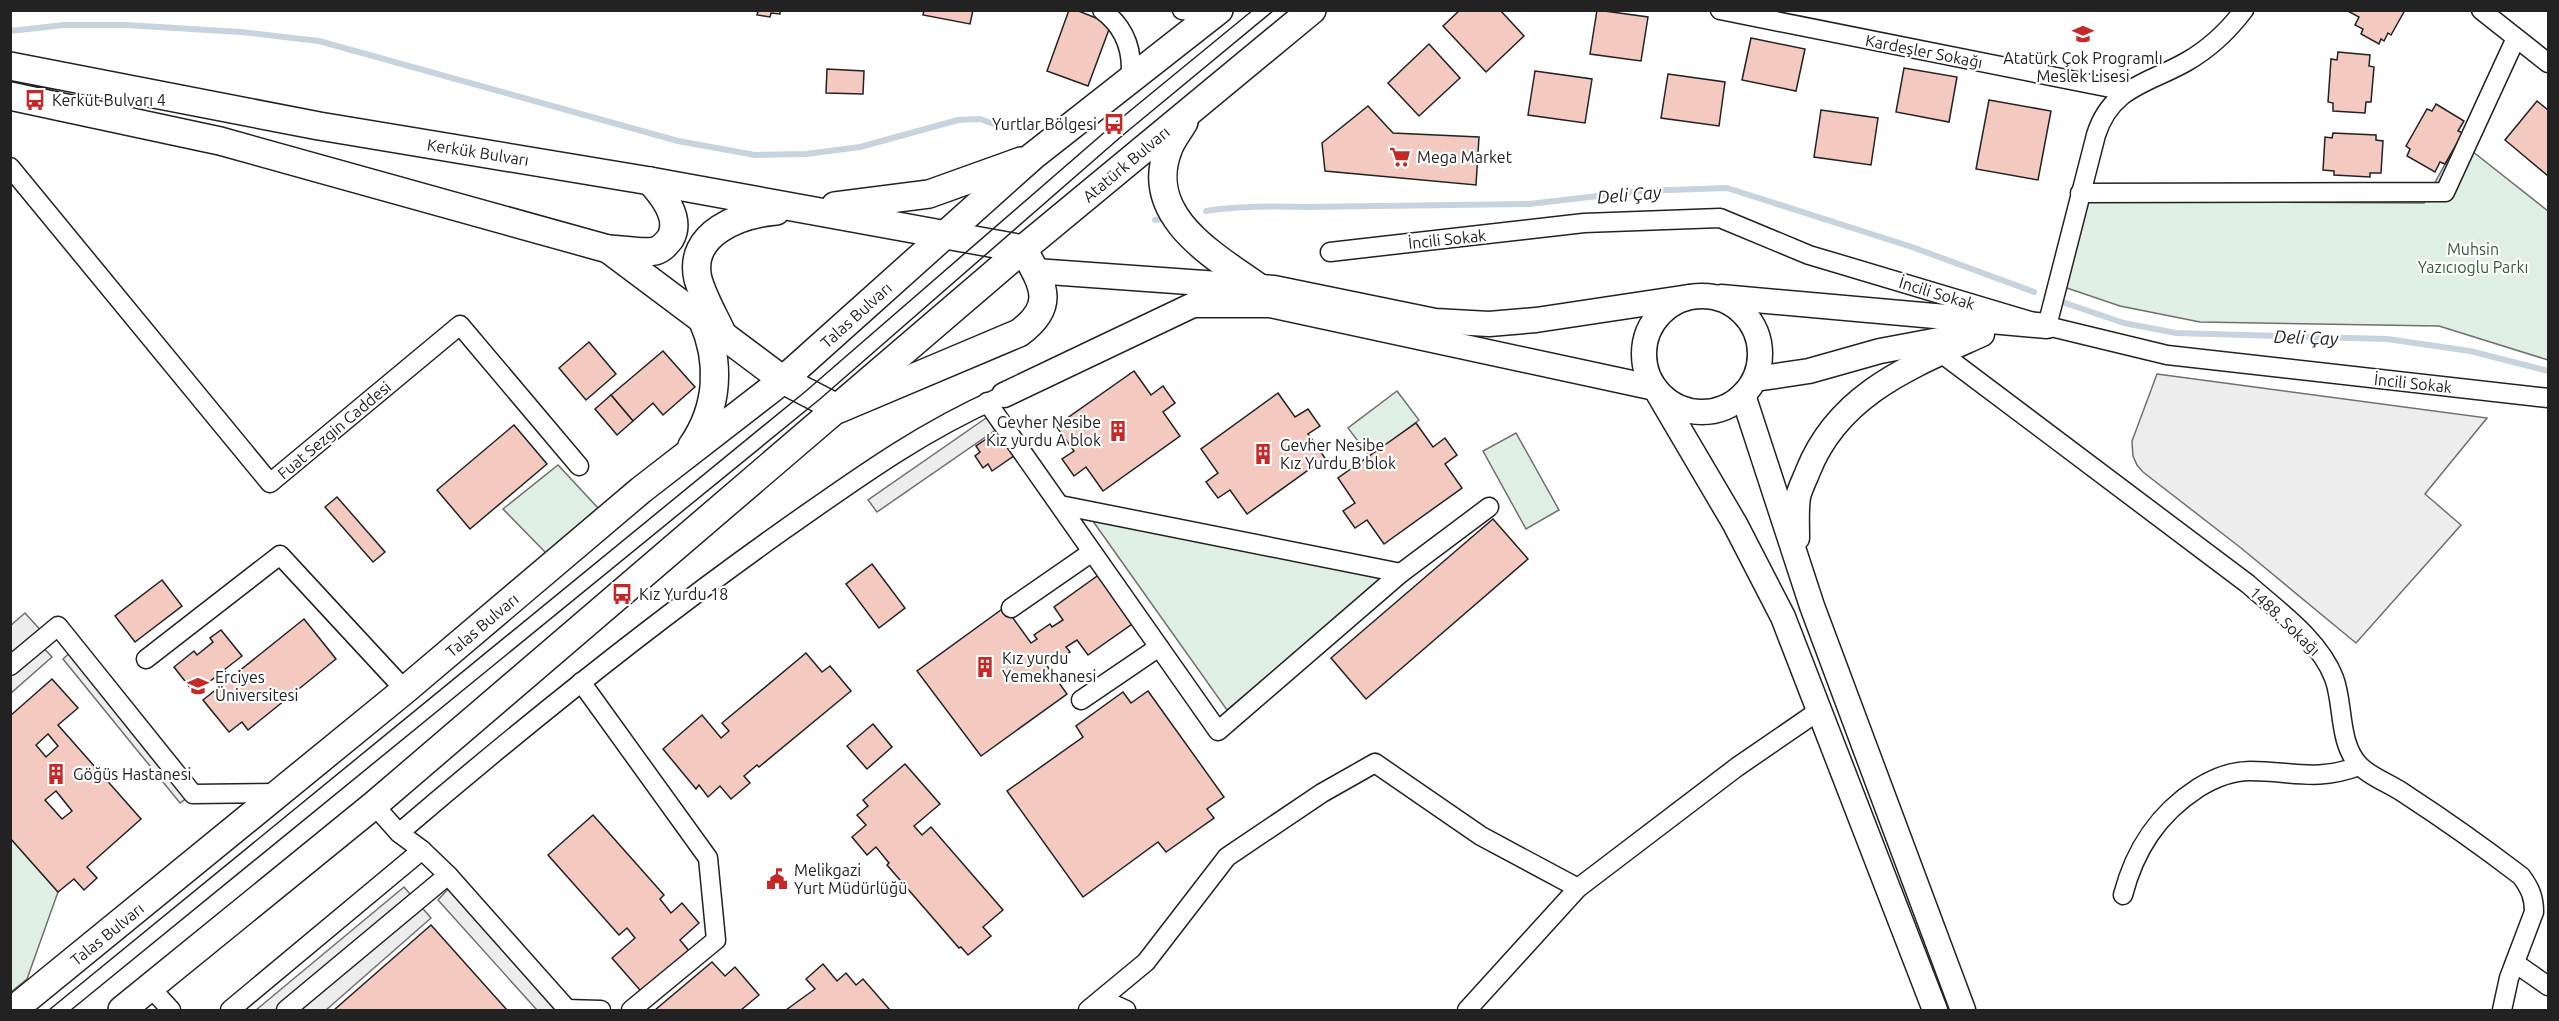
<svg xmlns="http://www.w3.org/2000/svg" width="2559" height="1021" font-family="Ubuntu,sans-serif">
<rect width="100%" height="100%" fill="#fff"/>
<g fill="#e0efe3" stroke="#6f6f6f" stroke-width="1.5">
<polygon points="2458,140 2548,211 2548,360 2439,326 2200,322 2120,306 2058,285 2083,201 2424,203"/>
<polygon points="1397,391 1419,420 1370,457 1348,428"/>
<polygon points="1516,433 1559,510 1526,529 1483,451"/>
<polygon points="558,465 598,508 546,553 503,509"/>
<polygon points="1090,517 1391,574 1227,710"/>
<polygon points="10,838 58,892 27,979 11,992"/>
</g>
<g fill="#ededed" stroke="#6f6f6f" stroke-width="1.5">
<polygon points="2157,374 2487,418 2425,494 2461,525 2356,643 2241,548 2143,472 2137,465 2133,456 2132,441"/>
<polygon points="1002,407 1010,420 877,512 868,500"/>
<polygon points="25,613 45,635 38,642 52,657 11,693 10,626"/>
<polygon points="76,647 191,795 180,803 63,659"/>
<polygon points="404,887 431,918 326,1010 256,1010"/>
<polygon points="449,888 558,1010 537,1010 438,900"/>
</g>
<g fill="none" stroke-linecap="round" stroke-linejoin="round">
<g stroke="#c7d3dd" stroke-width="6">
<polyline points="10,31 64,25 126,25 241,32 319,41 678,141 755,155 806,154 860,147 958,120 980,119 1007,129"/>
<path d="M1206,211C1239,206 1271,206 1304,207L1529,204L1641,191L1727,188L1912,247L2034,292"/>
<polyline points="1155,220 1166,218"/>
<polyline points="2065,303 2124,323 2176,333 2387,339 2470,351 2548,371"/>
</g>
</g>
<g fill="#f3c9c0" stroke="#222" stroke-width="1.5" fill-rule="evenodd">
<polygon points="754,10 780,10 780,14 771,13 770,17 757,15 758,11"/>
<polygon points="924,10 973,10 970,24 923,15"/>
<polygon points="1069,10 1076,10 1111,24 1088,86 1047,71"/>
<polygon points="1460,10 1500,10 1524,36 1486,72 1443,26"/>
<polygon points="1597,10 1648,17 1641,61 1590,54"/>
<polygon points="2346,10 2405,10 2391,35 2388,33 2384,41 2381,39 2379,44 2361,34 2363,29 2355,25 2359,17"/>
<polygon points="1751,38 1805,49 1796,91 1742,80"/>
<polygon points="1429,44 1460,78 1419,116 1388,83"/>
<polygon points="2338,52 2370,55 2369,66 2374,67 2371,102 2366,102 2365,113 2333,111 2333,103 2328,102 2331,59 2337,60"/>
<polygon points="1904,68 1957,77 1949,122 1896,112"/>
<polygon points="827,69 864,71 863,94 826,93"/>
<polygon points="1535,71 1592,79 1585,123 1528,115"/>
<polygon points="1668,74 1725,82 1719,126 1661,118"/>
<polygon points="1989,100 2051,111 2038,180 1976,169"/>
<polygon points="2537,101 2548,110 2548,176 2505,140"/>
<polygon points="2436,104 2464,121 2458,131 2463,133 2445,164 2440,162 2435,172 2407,156 2410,149 2406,146 2427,109 2432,111"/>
<polygon points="1368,106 1393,133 1479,137 1476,185 1325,171 1322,143"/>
<polygon points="1821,110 1878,118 1871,165 1814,157"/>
<polygon points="2333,133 2376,135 2376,140 2383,141 2381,173 2370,173 2370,177 2334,175 2334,171 2323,170 2325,137 2332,138"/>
<polygon points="589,342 616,374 586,400 559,368"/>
<polygon points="663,351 695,387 663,415 653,403 633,421 611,395"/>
<polygon points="1134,371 1151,395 1163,386 1175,403 1163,412 1180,436 1103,491 1086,467 1074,476 1062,459 1074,451 1056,426"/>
<polygon points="1278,393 1295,417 1308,409 1320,426 1308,434 1325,458 1247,514 1230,490 1218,498 1206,482 1218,473 1201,449"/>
<polygon points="611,395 633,421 617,435 595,409"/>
<polygon points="1416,423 1433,447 1445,438 1457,455 1445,464 1462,488 1384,544 1367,520 1355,528 1343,511 1355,503 1338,478"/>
<polygon points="514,425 547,464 470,529 437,490"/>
<polygon points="1001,429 1018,453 992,471 988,464 983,468 975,456 980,452 976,446"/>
<polygon points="337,497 385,552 373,562 325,507"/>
<polygon points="1493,519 1528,559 1366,699 1331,658"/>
<polygon points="872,564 905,608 879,628 846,584"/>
<polygon points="1100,574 1135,622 1088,655 1077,640 1066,647 1070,652 1054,663 1051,659 1045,663 1067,694 981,756 917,671 1005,607 1031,643 1037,639 1034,635 1050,624 1052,627 1063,620 1054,607"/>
<polygon points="162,580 182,606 135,642 115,616"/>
<polygon points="304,619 336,659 248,730 242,722 229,732 203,700"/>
<polygon points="221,630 242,656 224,670 231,678 220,686 214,678 195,694 174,667 194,651 197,655 213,642 210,638"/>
<polygon points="806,653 822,672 830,666 851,691 759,767 757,765 744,776 750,783 731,799 720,786 708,797 699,785 696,789 663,749 702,715 721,738 729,731 722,723"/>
<path d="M52,679L78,708L58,725L141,819L87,867L97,878L84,890L74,879L58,892L10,838V716ZM48,734L58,746L46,757L36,745ZM56,791L72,811L62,819L45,800Z"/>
<polygon points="1148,691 1224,797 1207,809 1214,818 1166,852 1158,842 1083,897 1007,791 1083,737 1076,726 1123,692 1131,703"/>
<polygon points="873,724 892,747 867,769 847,746"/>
<polygon points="905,764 940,804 914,826 922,835 931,827 1003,910 983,927 991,936 968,955 961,947 959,948 887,865 889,863 876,847 867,855 852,837 866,825 857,815 868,806 863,800"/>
<polygon points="593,815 664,895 660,899 671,913 682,903 699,923 680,940 690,952 646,997 612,958 635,938 627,928 619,935 548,855"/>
<polygon points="431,925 507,1010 334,1010"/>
<polygon points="712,962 725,976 735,967 759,995 741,1010 655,1010"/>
<polygon points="823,964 837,981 846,973 856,985 863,979 890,1010 786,1010 815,989 806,979"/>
</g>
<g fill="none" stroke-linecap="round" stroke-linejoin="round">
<defs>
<g id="street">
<path d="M1102,10C1126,28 1134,52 1130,81"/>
<polyline points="1182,10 1215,14"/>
<polyline points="1720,10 2126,91"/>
<polyline points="2481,10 2548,63"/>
<polyline points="10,167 270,483 460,325 579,466"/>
<polyline points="2080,193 2445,192 2516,38"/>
<polyline points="1330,252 1584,223 1720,218 1809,255 2047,326 2167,355 2548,398"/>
<path d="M2047,326L2096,135C2111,87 2147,84 2186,62C2209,49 2228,31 2244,10"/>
<path d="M1941,353L2248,584C2278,611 2319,639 2334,678C2344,704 2338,743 2359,765C2370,777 2391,784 2405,794C2445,820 2483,847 2521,876C2530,888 2534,897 2534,912L2509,978L2502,1010"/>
<polyline points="987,402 1218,731 1401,573 1489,507"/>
<polyline points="1060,505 1401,573"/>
<polyline points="1011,608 1092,552"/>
<polyline points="146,659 280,555 405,690"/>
<polyline points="10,666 58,626 193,794 281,793"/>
<polyline points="581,682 708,858 716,940 631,1010"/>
<polyline points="1081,700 1159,647"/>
<polyline points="374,805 399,833 422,850 448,875 568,1010"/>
<path d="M399,833C524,726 651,624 785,529C855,480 919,433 998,398"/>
<path d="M2123,895C2135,849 2158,814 2198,788C2214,778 2230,771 2250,771C2292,771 2316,782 2359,766"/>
<polyline points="2515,963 2548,986"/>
<polyline points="150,987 171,1010"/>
<polyline points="1102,999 1126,1010"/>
<polyline points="566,1009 601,1010"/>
<polyline points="230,1010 422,850"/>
<polyline points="286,1010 448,875"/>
<polyline points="1088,1010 1146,962 1227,857 1322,793 1375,763 1481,836 1578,888"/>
<polyline points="1467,1010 1578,888 1737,767 1820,710"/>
</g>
<g id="secondary">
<polyline points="1035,271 1274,288 1435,321 1489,324 1536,320 1689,297"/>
<circle cx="1702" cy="354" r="58"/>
<polyline points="1721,297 2047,326"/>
<polyline points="1755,379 1809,371 1880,351 1955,337"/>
<polyline points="1004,395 1193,305 1270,305 1655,388 1735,524 1783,617 1935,1010"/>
<polyline points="1743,395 1812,606 1963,1010"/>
<path d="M1797,538C1797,525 1796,509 1798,497C1800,488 1805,479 1808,471C1839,393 1912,366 1982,334"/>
</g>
<g id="primary">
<path d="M10,66L319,126L650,181L1023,249C1042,283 1058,305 1019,333L839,409L783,380L608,249L220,141L10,96"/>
<path d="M1184,122C1179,131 1171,140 1168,150C1143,216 1213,255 1258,287"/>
<polyline points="835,206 929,194 1021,161"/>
<path d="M608,249C623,249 642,254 655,251C662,249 666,244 670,239C682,219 663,195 650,181"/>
<path d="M721,331C713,314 703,297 698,279C687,233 741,214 776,211"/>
<path d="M692,446C719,407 721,361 702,319"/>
<polyline points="13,1010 405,690 641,490 783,380 1033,156 1219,10"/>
<polyline points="122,1010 374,805 1023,249 1312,10"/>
</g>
</defs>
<use href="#street" stroke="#222" stroke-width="21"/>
<use href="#secondary" stroke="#222" stroke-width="27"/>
<use href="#primary" stroke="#222" stroke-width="30"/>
<use href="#street" stroke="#fff" stroke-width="18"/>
<use href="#secondary" stroke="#fff" stroke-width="24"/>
<use href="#primary" stroke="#fff" stroke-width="27"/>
<g stroke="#222" stroke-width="1.5">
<polyline points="49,1010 806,391 1114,124 1253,10"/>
<polyline points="71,1010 820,399 1123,135 1274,10"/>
</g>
</g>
<defs>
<symbol id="school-bare" viewBox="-9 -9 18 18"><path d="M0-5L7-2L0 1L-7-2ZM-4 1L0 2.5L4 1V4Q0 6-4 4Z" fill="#c62828" stroke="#fff" stroke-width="2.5" paint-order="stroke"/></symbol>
<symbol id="bus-bare" viewBox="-9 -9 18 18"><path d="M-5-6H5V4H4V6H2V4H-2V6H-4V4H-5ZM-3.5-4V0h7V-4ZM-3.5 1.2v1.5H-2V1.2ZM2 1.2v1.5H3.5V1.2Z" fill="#c62828" stroke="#fff" stroke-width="2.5" paint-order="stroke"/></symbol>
<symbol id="supermarket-bare" viewBox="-9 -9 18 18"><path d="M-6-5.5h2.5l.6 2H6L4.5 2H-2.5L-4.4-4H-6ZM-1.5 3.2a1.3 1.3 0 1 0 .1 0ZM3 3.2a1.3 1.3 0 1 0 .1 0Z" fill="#c62828" stroke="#fff" stroke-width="2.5" paint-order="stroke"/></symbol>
<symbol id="building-bare" viewBox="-9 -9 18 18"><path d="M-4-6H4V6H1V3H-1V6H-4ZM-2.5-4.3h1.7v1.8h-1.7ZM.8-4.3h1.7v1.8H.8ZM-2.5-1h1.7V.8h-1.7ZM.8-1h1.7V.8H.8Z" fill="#c62828" stroke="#fff" stroke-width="2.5" paint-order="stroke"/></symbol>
<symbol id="university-bare" viewBox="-9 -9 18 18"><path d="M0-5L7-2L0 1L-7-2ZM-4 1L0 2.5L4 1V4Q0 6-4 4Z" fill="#c62828" stroke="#fff" stroke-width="2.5" paint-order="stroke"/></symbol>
<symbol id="civic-bare" viewBox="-9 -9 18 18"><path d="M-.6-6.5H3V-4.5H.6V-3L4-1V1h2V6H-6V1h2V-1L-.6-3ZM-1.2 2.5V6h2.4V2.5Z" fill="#c62828" stroke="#fff" stroke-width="2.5" paint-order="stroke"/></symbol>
</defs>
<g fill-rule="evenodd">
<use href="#school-bare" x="2068" y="19" width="30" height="30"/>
<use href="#bus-bare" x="20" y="85" width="30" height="30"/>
<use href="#bus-bare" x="1099" y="109" width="30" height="30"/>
<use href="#supermarket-bare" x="1385" y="142" width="30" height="30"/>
<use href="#building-bare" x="1103" y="416" width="30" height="30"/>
<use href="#building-bare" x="1248" y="439" width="30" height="30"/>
<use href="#bus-bare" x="607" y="579" width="30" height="30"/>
<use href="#building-bare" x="970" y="652" width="30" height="30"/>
<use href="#university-bare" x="183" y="671" width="30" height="30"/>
<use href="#building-bare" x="41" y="759" width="30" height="30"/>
<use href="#civic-bare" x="762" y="864" width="30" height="30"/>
</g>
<g text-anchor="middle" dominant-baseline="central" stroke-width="4.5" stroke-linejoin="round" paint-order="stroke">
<g font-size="16" fill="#222" stroke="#fff">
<text transform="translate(1924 51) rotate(11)">Kardeşler Sokağı</text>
<text transform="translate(478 152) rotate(9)">Kerkük Bulvarı</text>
<text transform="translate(1126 164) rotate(-40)">Atatürk Bulvarı</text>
<text transform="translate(1447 239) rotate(-6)">İncili Sokak</text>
<text transform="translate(1937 293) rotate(17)">İncili Sokak</text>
<text transform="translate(856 315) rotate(-42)">Talas Bulvarı</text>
<text transform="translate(2413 383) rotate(6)">İncili Sokak</text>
<text transform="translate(334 430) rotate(-40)">Fuat Sezgin Caddesi</text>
<text transform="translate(2285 621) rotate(44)">1488. Sokağı</text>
<text transform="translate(482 625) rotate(-40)">Talas Bulvarı</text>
<text transform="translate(107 934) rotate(-39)">Talas Bulvarı</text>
</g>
<g font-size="16" fill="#222" stroke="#fff" text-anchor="start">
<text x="2083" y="58" text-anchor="middle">Atatürk Çok Programlı<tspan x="2083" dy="18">Meslek Lisesi</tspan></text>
<text x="52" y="100">Kerküt Bulvarı 4</text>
<text x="1097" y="124" text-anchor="end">Yurtlar Bölgesi</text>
<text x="1417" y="157">Mega Market</text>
<text x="1101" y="422" text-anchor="end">Gevher Nesibe<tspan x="1101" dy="18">Kız yurdu A blok</tspan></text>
<text x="1280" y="445">Gevher Nesibe<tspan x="1280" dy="18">Kız Yurdu B blok</tspan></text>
<text x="639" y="594">Kız Yurdu 18</text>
<text x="1002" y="658">Kız yurdu<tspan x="1002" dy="18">Yemekhanesi</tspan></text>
<text x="215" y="677">Erciyes<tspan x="215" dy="18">Üniversitesi</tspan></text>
<text x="73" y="774">Göğüs Hastanesi</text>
<text x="794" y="870">Melikgazi<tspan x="794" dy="18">Yurt Müdürlüğü</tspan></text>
</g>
<g font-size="16" fill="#2f5e38" stroke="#fff">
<text x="2473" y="249">Muhsin<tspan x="2473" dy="18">Yazıcıoglu Parkı</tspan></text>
</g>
<g font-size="18" font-style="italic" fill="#222" stroke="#fff">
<text transform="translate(1629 194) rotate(-5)">Deli Çay</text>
<text transform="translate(2306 337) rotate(2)">Deli Çay</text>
</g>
</g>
<rect width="2559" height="1021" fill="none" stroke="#222222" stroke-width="24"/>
</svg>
